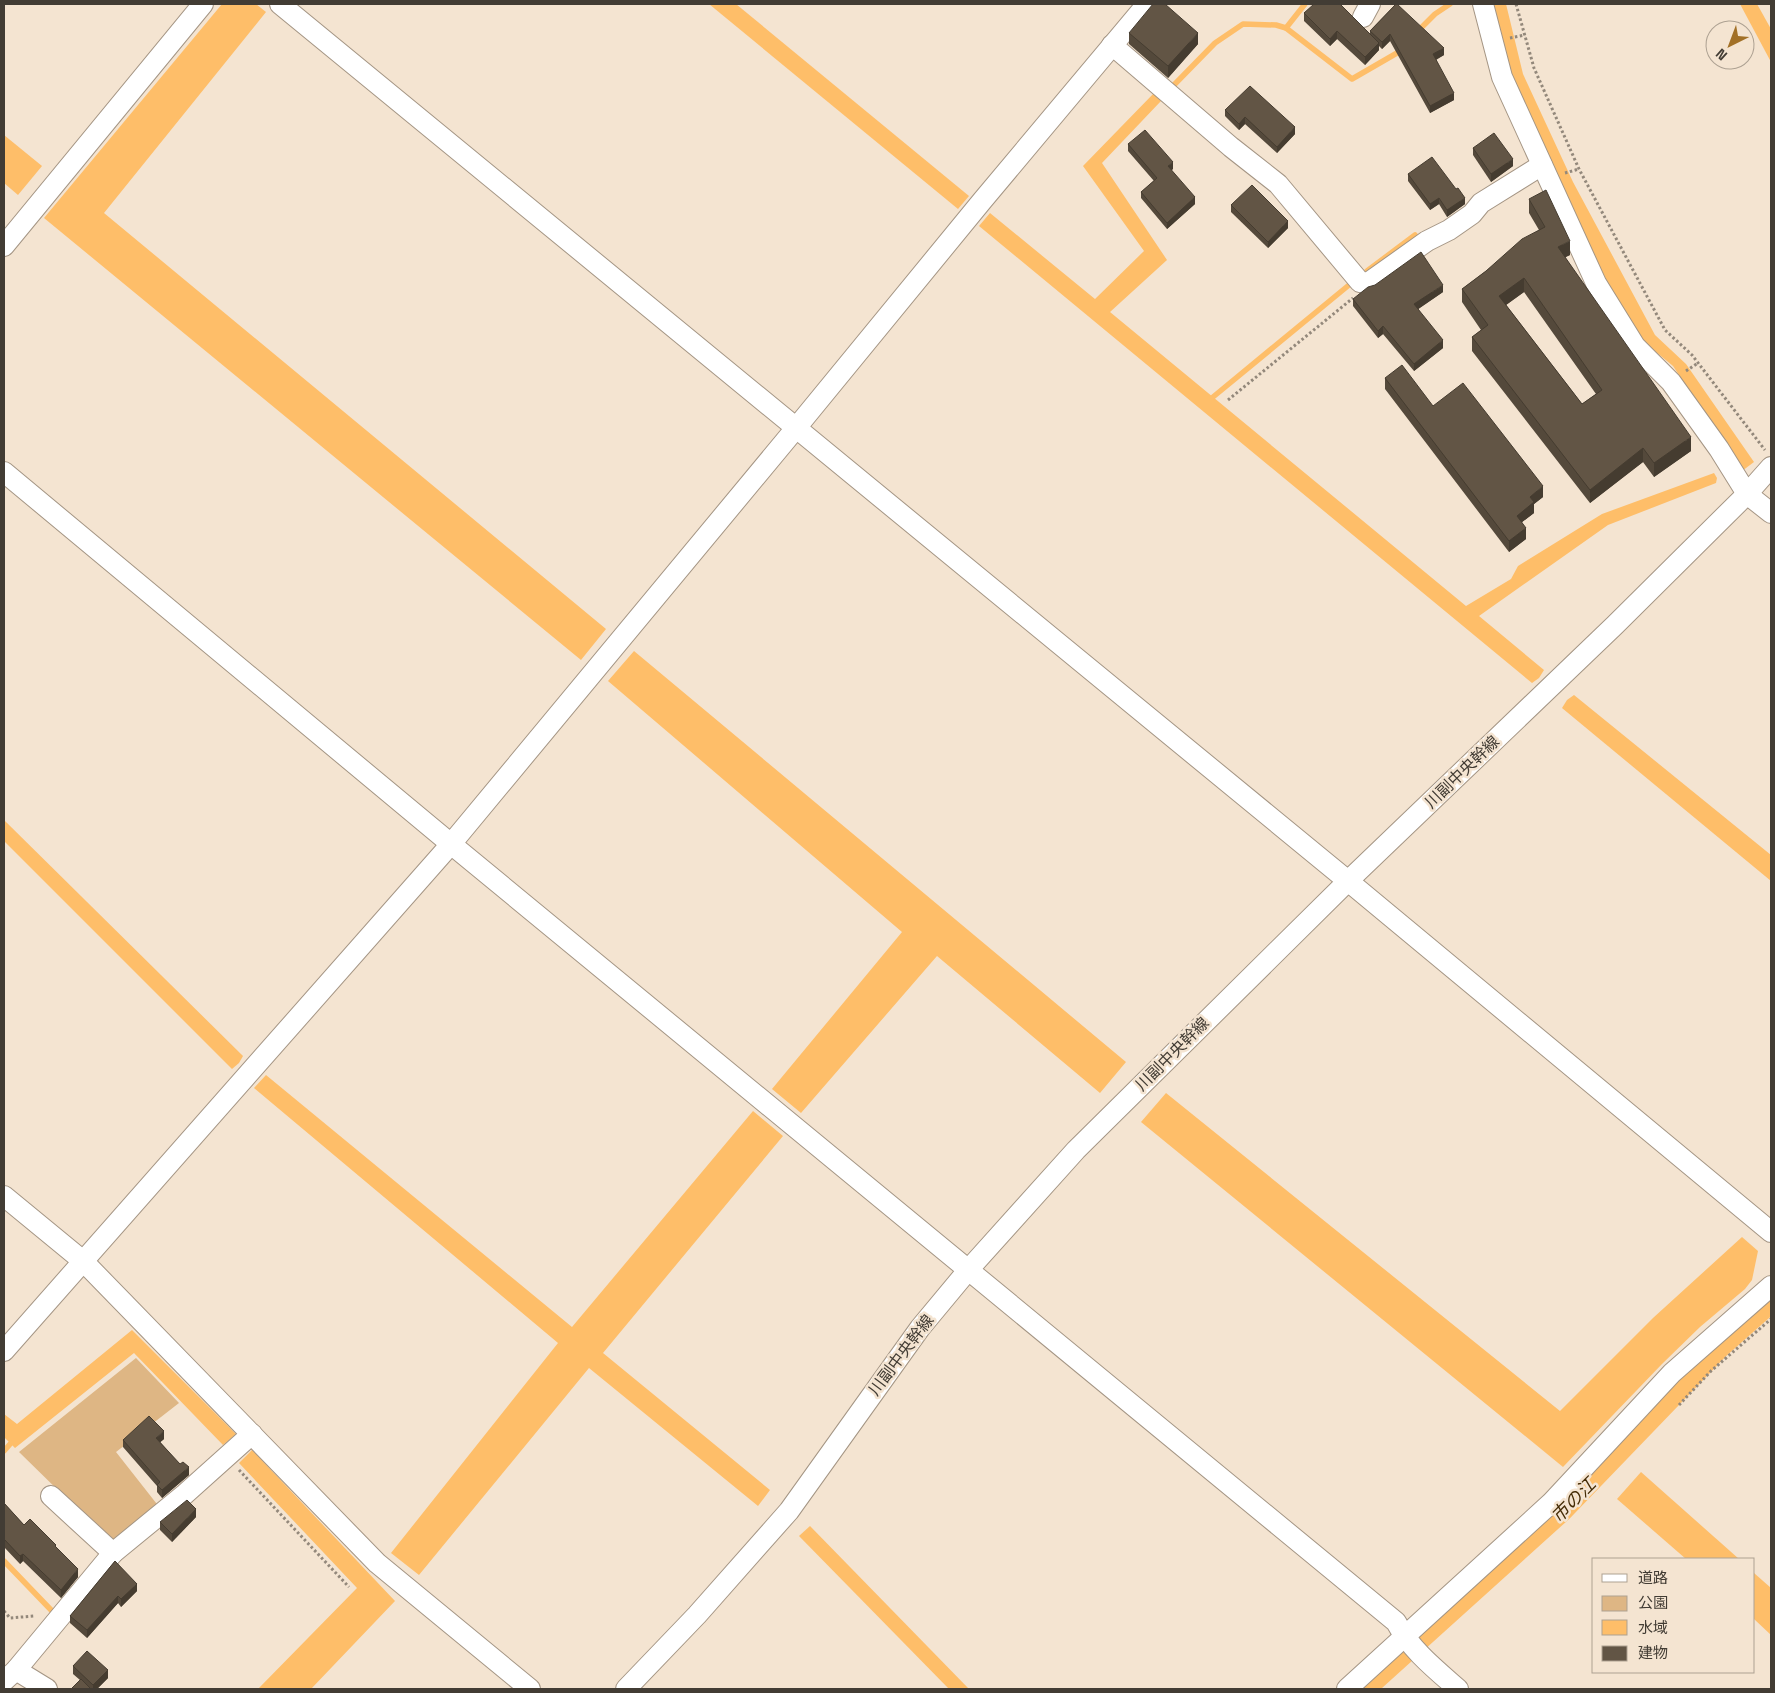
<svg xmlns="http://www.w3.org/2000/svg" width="1775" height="1693" font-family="'Space Grotesk','Noto Sans JP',sans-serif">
<rect width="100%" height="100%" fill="#f4e4d1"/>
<polygon fill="#deb684" points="136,1358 179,1403 116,1452 160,1508 112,1543 19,1452"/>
<g fill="#febe69">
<polygon points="222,4 256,4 266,12 104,213 606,629 581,660 44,218"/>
<polygon points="709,4 736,4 969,196 958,209"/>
<polygon points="1492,4 1506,4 1523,74 1573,182 1655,335 1686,364 1754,462 1742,471 1673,366 1639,338 1609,286 1509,73"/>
<polygon points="1740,4 1757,4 1771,29 1771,62"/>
<polygon points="1154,93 1161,101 1102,163 1167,260 1110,312 1466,606 1511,579 1518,566 1602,514 1714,473 1717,478 1716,483 1608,525 1479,616 1544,670 1539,678 1532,683 979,226 990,213 1095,299 1144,251 1083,166"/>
<polygon points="4,135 42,166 18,195 4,183"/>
<polygon points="634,651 1126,1062 1100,1093 937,956 801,1113 772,1089 902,932 608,681"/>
<polygon points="1574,695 1771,855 1771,881 1562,708 1567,700"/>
<polygon points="4,820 243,1056 239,1063 232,1069 4,841"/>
<polygon points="266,1075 572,1327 753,1111 783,1136 603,1353 770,1490 758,1506 589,1368 419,1575 391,1553 558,1343 254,1088"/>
<polygon points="1166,1093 1560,1411 1653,1318 1742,1237 1758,1251 1752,1280 1745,1289 1700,1327 1662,1364 1563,1467 1141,1122"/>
<polygon points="132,1330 236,1434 223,1445 134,1353 15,1448 4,1437 4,1414 17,1424"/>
<polygon points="252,1450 395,1601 311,1689 258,1689 357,1588 239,1463"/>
<polygon points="1641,1472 1739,1559 1686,1559 1617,1499"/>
<polygon points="810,1526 969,1689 949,1689 799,1536"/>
<polygon points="1754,1573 1771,1588 1771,1635 1754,1619"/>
</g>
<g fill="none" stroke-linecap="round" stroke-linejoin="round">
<g stroke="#febe69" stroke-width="5.5">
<polyline points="1286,28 1305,4"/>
<polyline points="1417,32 1435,14 1450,4"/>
<polyline points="1172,87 1215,43 1243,24 1276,25 1286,28 1352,79 1397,53 1402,48"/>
<polyline points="1367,271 1415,235"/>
<polyline points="1213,397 1349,285"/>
<polyline points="4,1451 11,1443"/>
<polyline points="4,1561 52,1611"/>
</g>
<polyline stroke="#febe69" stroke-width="20" points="1366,1689 1562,1512 1719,1349 1771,1303"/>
<defs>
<g id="minor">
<polyline points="280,4 1348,881 1771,1232"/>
<polyline points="1483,4 1502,77 1596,283 1635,346 1671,382 1719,449 1747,494 1771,513"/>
<polyline points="1363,17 1370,4"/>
<polyline points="1112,45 1231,147 1278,184 1360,282 1368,283 1427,241 1449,230 1472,214 1481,203 1542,165"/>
<polyline points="4,246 203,4"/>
<path d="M4,472L451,844L1396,1622C1411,1650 1435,1669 1458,1689"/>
<polyline points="4,1196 83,1261 377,1563 530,1689"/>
<polyline points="4,1351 451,844 796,428 982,201 1147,4"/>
<polyline points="51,1496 113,1553"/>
<polyline points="16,1670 47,1689"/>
<polyline points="4,1681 16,1670 113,1553 185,1494 252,1434"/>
<polyline points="626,1689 697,1615 789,1511 920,1328 969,1269 1076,1150 1348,881 1615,625 1747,494 1771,467"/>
<polyline points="1347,1689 1551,1503 1672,1373 1771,1286"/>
</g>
</defs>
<use href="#minor" stroke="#a49584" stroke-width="22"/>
<g stroke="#93887b" stroke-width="3" stroke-dasharray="2.5 2.5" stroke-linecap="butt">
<polyline points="1516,4 1534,68 1579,169 1665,330 1692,355 1765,450"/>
<polyline points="1510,38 1525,35"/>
<polyline points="1565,173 1579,169"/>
<polyline points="1686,371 1698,363"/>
<polyline points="1228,400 1353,298"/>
<polyline points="1679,1405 1711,1371 1771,1319"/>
<polyline points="239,1470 349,1587"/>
<polyline points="4,1611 10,1618 34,1616"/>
</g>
<use href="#minor" stroke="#fff" stroke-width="20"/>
</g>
<g fill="#54493b" fill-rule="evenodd">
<polygon points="1396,4 1444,55 1436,60 1454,100 1430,113 1390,41 1382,49 1379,46 1379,50 1365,65 1337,39 1330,46 1304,21 1304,13 1370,34 1370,31"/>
<polygon points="1129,33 1198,44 1168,78 1129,44"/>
<polygon points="1225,110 1295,134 1277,153 1245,124 1239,130 1225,116"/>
<polygon points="1128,144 1173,169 1171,170 1195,204 1167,229 1141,198 1141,192 1154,181 1128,151"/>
<polygon points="1473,148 1513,166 1491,182 1473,155"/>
<polygon points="1408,174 1465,204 1447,217 1439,204 1430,210 1408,181"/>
<path d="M1529,199L1570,255L1565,257L1691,451L1654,477L1643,462L1590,503L1472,351V337L1481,330L1462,302V289L1486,271L1539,230L1529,213ZM1524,292L1596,394L1582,404L1506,305Z"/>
<polygon points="1231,205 1288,228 1268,248 1231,212"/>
<polygon points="1443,292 1418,309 1443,348 1414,371 1383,334 1378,338 1353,306 1353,299"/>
<polygon points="1385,378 1433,406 1543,497 1534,504 1534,513 1522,522 1526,539 1509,552 1385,389"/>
<polygon points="164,1439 160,1442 189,1475 162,1498 157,1492 157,1486 123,1447 123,1440"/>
<polygon points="4,1503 24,1525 56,1547 78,1577 61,1598 23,1561 20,1564 4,1547"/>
<polygon points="196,1517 172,1542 160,1530 160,1522"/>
<polygon points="115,1561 137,1591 121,1607 118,1603 87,1638 70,1623 70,1616"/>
<polygon points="73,1666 108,1678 97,1689 71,1689 80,1680 73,1674"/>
</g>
<g fill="#453c30">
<polygon points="1337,31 1337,39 1330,46 1330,39"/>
<polygon points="1198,33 1198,44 1168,78 1168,66"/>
<polygon points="1390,34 1390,41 1382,49 1382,42"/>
<polygon points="1379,43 1379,50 1365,65 1365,57"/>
<polygon points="1444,48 1444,55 1433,61 1433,54"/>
<polygon points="1454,93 1454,100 1430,113 1430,106"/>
<polygon points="1245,117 1245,124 1239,130 1239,124"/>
<polygon points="1295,127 1295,134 1277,153 1277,147"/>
<polygon points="1513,159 1513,166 1491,182 1491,174"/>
<polygon points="1173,162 1173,169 1168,173 1168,166"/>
<polygon points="1195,197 1195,204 1167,229 1167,223"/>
<polygon points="1439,198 1439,204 1430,210 1430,204"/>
<polygon points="1465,198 1465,204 1447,217 1447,210"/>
<polygon points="1288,221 1288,228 1268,248 1268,242"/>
<polygon points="1570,241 1570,255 1558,261 1558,247"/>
<polygon points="1524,278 1524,292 1499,310 1499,296"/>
<polygon points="1443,285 1443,292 1414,312 1414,304"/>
<polygon points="1383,326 1383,334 1378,338 1378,331"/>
<polygon points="1443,340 1443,348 1414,371 1414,364"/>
<polygon points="1691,437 1691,451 1654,477 1654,463"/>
<polygon points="1643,448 1643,462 1590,503 1590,490"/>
<polygon points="1543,486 1543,497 1534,504 1534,513 1517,526 1517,516 1530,497"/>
<polygon points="1526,528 1526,539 1509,552 1509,541"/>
<polygon points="164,1431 164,1439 156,1446 156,1438"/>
<polygon points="189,1467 189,1475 162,1498 162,1490"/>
<polygon points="196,1509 196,1517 172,1542 172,1534"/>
<polygon points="23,1554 23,1561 20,1564 20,1556"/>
<polygon points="78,1569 78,1577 61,1598 61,1590"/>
<polygon points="137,1584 137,1591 121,1607 121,1599"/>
<polygon points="118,1596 118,1603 87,1638 87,1630"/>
<polygon points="108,1670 108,1678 97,1689 93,1689 93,1685"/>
</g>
<g fill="#625545" stroke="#453c30" fill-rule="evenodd">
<polygon points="1153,4 1165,4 1198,33 1168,66 1129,33"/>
<polygon points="1314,4 1340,4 1379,43 1365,57 1337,31 1330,39 1304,13"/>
<polygon points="1396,4 1397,4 1444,48 1433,54 1454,93 1430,106 1390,34 1382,42 1370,31"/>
<polygon points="1250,86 1295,127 1277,147 1245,117 1239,124 1225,110"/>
<polygon points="1145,130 1173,162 1168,166 1195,197 1167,223 1141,192 1157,178 1128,144"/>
<polygon points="1494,133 1513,159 1491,174 1473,148"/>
<polygon points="1432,157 1456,189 1458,188 1465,198 1447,210 1439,198 1430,204 1408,174"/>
<polygon points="1252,185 1288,221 1268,242 1231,205"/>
<path d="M1546,190L1570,241L1558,247L1691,437L1654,463L1643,448L1590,490L1472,337L1488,325L1462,289L1486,271L1522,239L1545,227L1529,199ZM1524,278L1602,390L1582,404L1499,296Z"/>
<polygon points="1421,252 1443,285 1414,304 1443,340 1414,364 1383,326 1378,331 1353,299 1368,287 1375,285"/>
<polygon points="1402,365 1433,406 1463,383 1543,486 1530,497 1534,502 1517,516 1526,528 1509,541 1385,378"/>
<polygon points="149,1416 164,1431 156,1438 180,1464 183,1462 189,1467 162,1490 157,1485 160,1482 123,1440"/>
<polygon points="187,1500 196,1509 172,1534 160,1522"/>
<polygon points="4,1503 24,1525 30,1519 56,1545 55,1546 78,1569 61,1590 23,1554 20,1556 4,1539"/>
<polygon points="115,1561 137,1584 121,1599 118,1596 87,1630 70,1616"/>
<polygon points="87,1651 108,1670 93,1685 73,1666"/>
<polygon points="81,1679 91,1689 71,1689"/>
</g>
<g text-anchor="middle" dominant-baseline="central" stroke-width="5" stroke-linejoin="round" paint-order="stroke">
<g font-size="16" fill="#423c34" stroke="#f4e4d1">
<text transform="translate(1462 772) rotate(-44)">川副中央幹線</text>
<text transform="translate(1172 1054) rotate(-45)">川副中央幹線</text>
<text transform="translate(901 1355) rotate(-53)">川副中央幹線</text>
</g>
<g font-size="18" font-style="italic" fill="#442b05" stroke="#f4e4d1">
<text transform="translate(1573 1500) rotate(-45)">市の江</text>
</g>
</g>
<rect width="1775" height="1693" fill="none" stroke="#423c34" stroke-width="10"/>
<rect x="1592" y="1558" width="162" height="115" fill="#f4e4d1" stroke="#ada192"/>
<rect x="1602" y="1574" width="25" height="8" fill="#ffffff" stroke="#ada192"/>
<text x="1638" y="1583" font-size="15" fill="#423c34">道路</text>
<rect x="1602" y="1596" width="25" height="15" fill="#deb684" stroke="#ada192"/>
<text x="1638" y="1608" font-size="15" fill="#423c34">公園</text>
<rect x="1602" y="1620" width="25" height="15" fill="#febe69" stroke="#ada192"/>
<text x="1638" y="1633" font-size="15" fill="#423c34">水域</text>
<rect x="1602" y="1646" width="25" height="15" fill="#625545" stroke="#ada192"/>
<text x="1638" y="1658" font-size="15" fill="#423c34">建物</text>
<g transform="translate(1730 45) rotate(222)"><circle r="24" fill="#f4e4d1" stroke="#ada192"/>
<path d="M0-4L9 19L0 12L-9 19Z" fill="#a27026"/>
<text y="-8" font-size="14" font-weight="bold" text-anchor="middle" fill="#423c34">N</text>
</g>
</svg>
